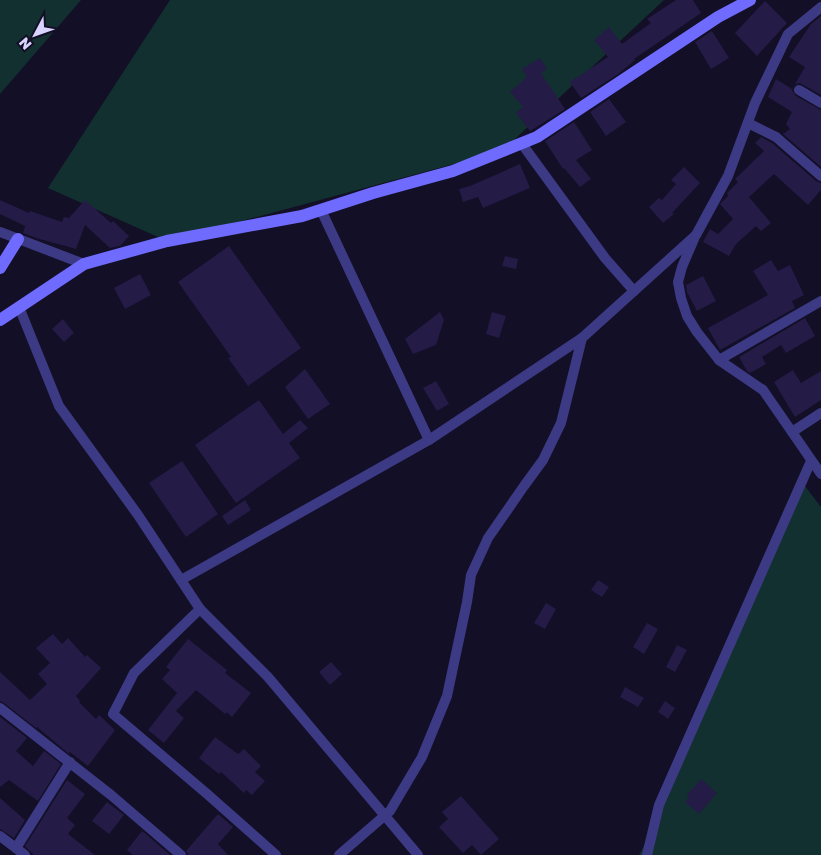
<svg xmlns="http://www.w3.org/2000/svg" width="821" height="855" font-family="'Golos Text',sans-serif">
<rect width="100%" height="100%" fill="#130f26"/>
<g fill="#12302f">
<polygon points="0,0 81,0 0,94"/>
<polygon points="170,0 664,0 502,151 167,241 48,188"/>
<polygon points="802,482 821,507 821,855 639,855 653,829"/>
</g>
<g fill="#241b47">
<polygon points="676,0 693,0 701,13 634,59 635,60 618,74 581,98 570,82 608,57 594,40 609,27 622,44 651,23 647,19"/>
<polygon points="765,1 787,23 757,56 735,33"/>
<polygon points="821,16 821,95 800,83 795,84 792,90 796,96 821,110 821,167 783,134 790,129 786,124 792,112 768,97 776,79 792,89 805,67 789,57 811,24"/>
<polygon points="712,31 729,58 711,69 695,42"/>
<polygon points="540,58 547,69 541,73 565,109 530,131 516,113 523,107 510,92 527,77 522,69"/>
<polygon points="609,99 626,122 606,136 590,112"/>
<polygon points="574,122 592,150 576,160 591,179 580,187 564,168 563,169 545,141"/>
<polygon points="761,137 772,143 816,181 821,183 821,190 808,205 774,174 749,197 771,223 761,231 756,226 736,244 729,256 703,242 710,229 718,234 733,219 720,204 728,196 727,193 738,182 735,179 764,151 755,143"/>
<polygon points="520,164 530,188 483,208 478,197 463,202 459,189 470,186"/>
<polygon points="684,167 700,183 672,213 674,214 663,223 649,207 659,198 662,200 676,184 671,180"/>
<polygon points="0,200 29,213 30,211 62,222 64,217 69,218 85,200 111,223 113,221 129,236 120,246 110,248 85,225 76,249 36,238 23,233 25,226 0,214"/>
<polygon points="229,246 301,348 248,386 228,358 231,357 178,282"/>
<polygon points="505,256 518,259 516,269 502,266"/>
<polygon points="771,260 778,271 790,265 804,295 792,301 795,308 720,350 708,328 768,295 753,271"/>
<polygon points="140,274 151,295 125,309 114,288"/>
<polygon points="703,276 716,301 697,311 687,292 686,285"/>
<polygon points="440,312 444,320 436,345 413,354 405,339"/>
<polygon points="492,312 506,316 499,338 486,334"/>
<polygon points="805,318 815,336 786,353 781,345 762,357 766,364 750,373 747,371 739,357"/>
<polygon points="63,319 74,333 64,342 52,329"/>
<polygon points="305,369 330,404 308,419 285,387"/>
<polygon points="793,370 801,383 821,371 821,400 795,417 774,382"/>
<polygon points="436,381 449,404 437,411 423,388"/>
<polygon points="259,400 283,434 300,420 308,428 289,443 300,458 236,503 195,445"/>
<polygon points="182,461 218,514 186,537 149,483"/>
<polygon points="245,500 251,510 228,525 222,516"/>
<polygon points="598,580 609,587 602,597 591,590"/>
<polygon points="546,603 556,609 545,629 534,623"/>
<polygon points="647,623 658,629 644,654 633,647"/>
<polygon points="53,634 62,644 68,638 85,657 87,655 101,668 76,696 80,701 79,702 96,719 99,715 115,730 88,766 70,752 69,754 37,727 36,728 4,703 0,701 0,672 30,700 47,684 38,674 50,663 36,648"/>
<polygon points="188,639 227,670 225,673 251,693 232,717 227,712 225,714 196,690 176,711 184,718 164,743 148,730 177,693 162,679 170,670 166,667"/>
<polygon points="677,645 687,650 675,672 666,667"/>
<polygon points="331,662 342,674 330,685 319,672"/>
<polygon points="625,687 644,698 638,707 620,697"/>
<polygon points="665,701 675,708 668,719 658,712"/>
<polygon points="0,717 27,738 16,751 33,766 44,751 61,764 38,801 9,780 0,787"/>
<polygon points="215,737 238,754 244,749 261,766 255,772 265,781 252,795 246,790 244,793 221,772 219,774 199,758"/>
<polygon points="701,779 717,793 699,814 685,802 689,797 687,795"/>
<polygon points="67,780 85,794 67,818 75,825 68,834 95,855 34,855 25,846"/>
<polygon points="461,796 499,839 481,855 472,845 463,853 439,827 448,819 442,812"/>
<polygon points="0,798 25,820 14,838 0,829"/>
<polygon points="107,802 124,815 109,834 92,821"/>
<polygon points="218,814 233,827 218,844 228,855 188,855 186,851"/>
<polygon points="142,831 146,834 170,855 133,855 127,850"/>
</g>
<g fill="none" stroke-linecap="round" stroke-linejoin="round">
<g stroke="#3d3a85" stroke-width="10">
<polyline points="799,90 821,103"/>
<polyline points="748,123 776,137 821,176"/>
<polyline points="522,144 605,258 634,291"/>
<polyline points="321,210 429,440"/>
<polyline points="0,232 84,264"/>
<polyline points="694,239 682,267 678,282 681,298 687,316 697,332 719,360 763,390 821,474"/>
<polyline points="19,307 59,406 138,515 200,609"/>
<polyline points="719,360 821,301"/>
<polyline points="792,432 821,413"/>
<polyline points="181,580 429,440 582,338"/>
<polyline points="0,708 111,795 181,855"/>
<polyline points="0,836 25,855"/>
<polyline points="16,848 70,762"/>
<polyline points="276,855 206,793 113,714 134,673 200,609 268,677 418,855"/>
<polyline points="339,855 390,811 422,757 447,696 467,602 471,575 488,538 524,486 543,460 561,423 582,338 696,235 728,176 755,103 788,34 821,7"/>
<polyline points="647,855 659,805 811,461"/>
</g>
<g stroke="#6f6bff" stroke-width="12">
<polyline points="0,268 18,239"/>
<polyline points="0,320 84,264 167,241 302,216 373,193 453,171 537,137 718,17 750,0"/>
</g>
</g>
<g transform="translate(35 35) rotate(229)" stroke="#130f26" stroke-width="4" paint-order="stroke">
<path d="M0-4L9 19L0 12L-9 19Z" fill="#d9d4ff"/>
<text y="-8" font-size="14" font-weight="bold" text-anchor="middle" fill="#d9d4ff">N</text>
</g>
</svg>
